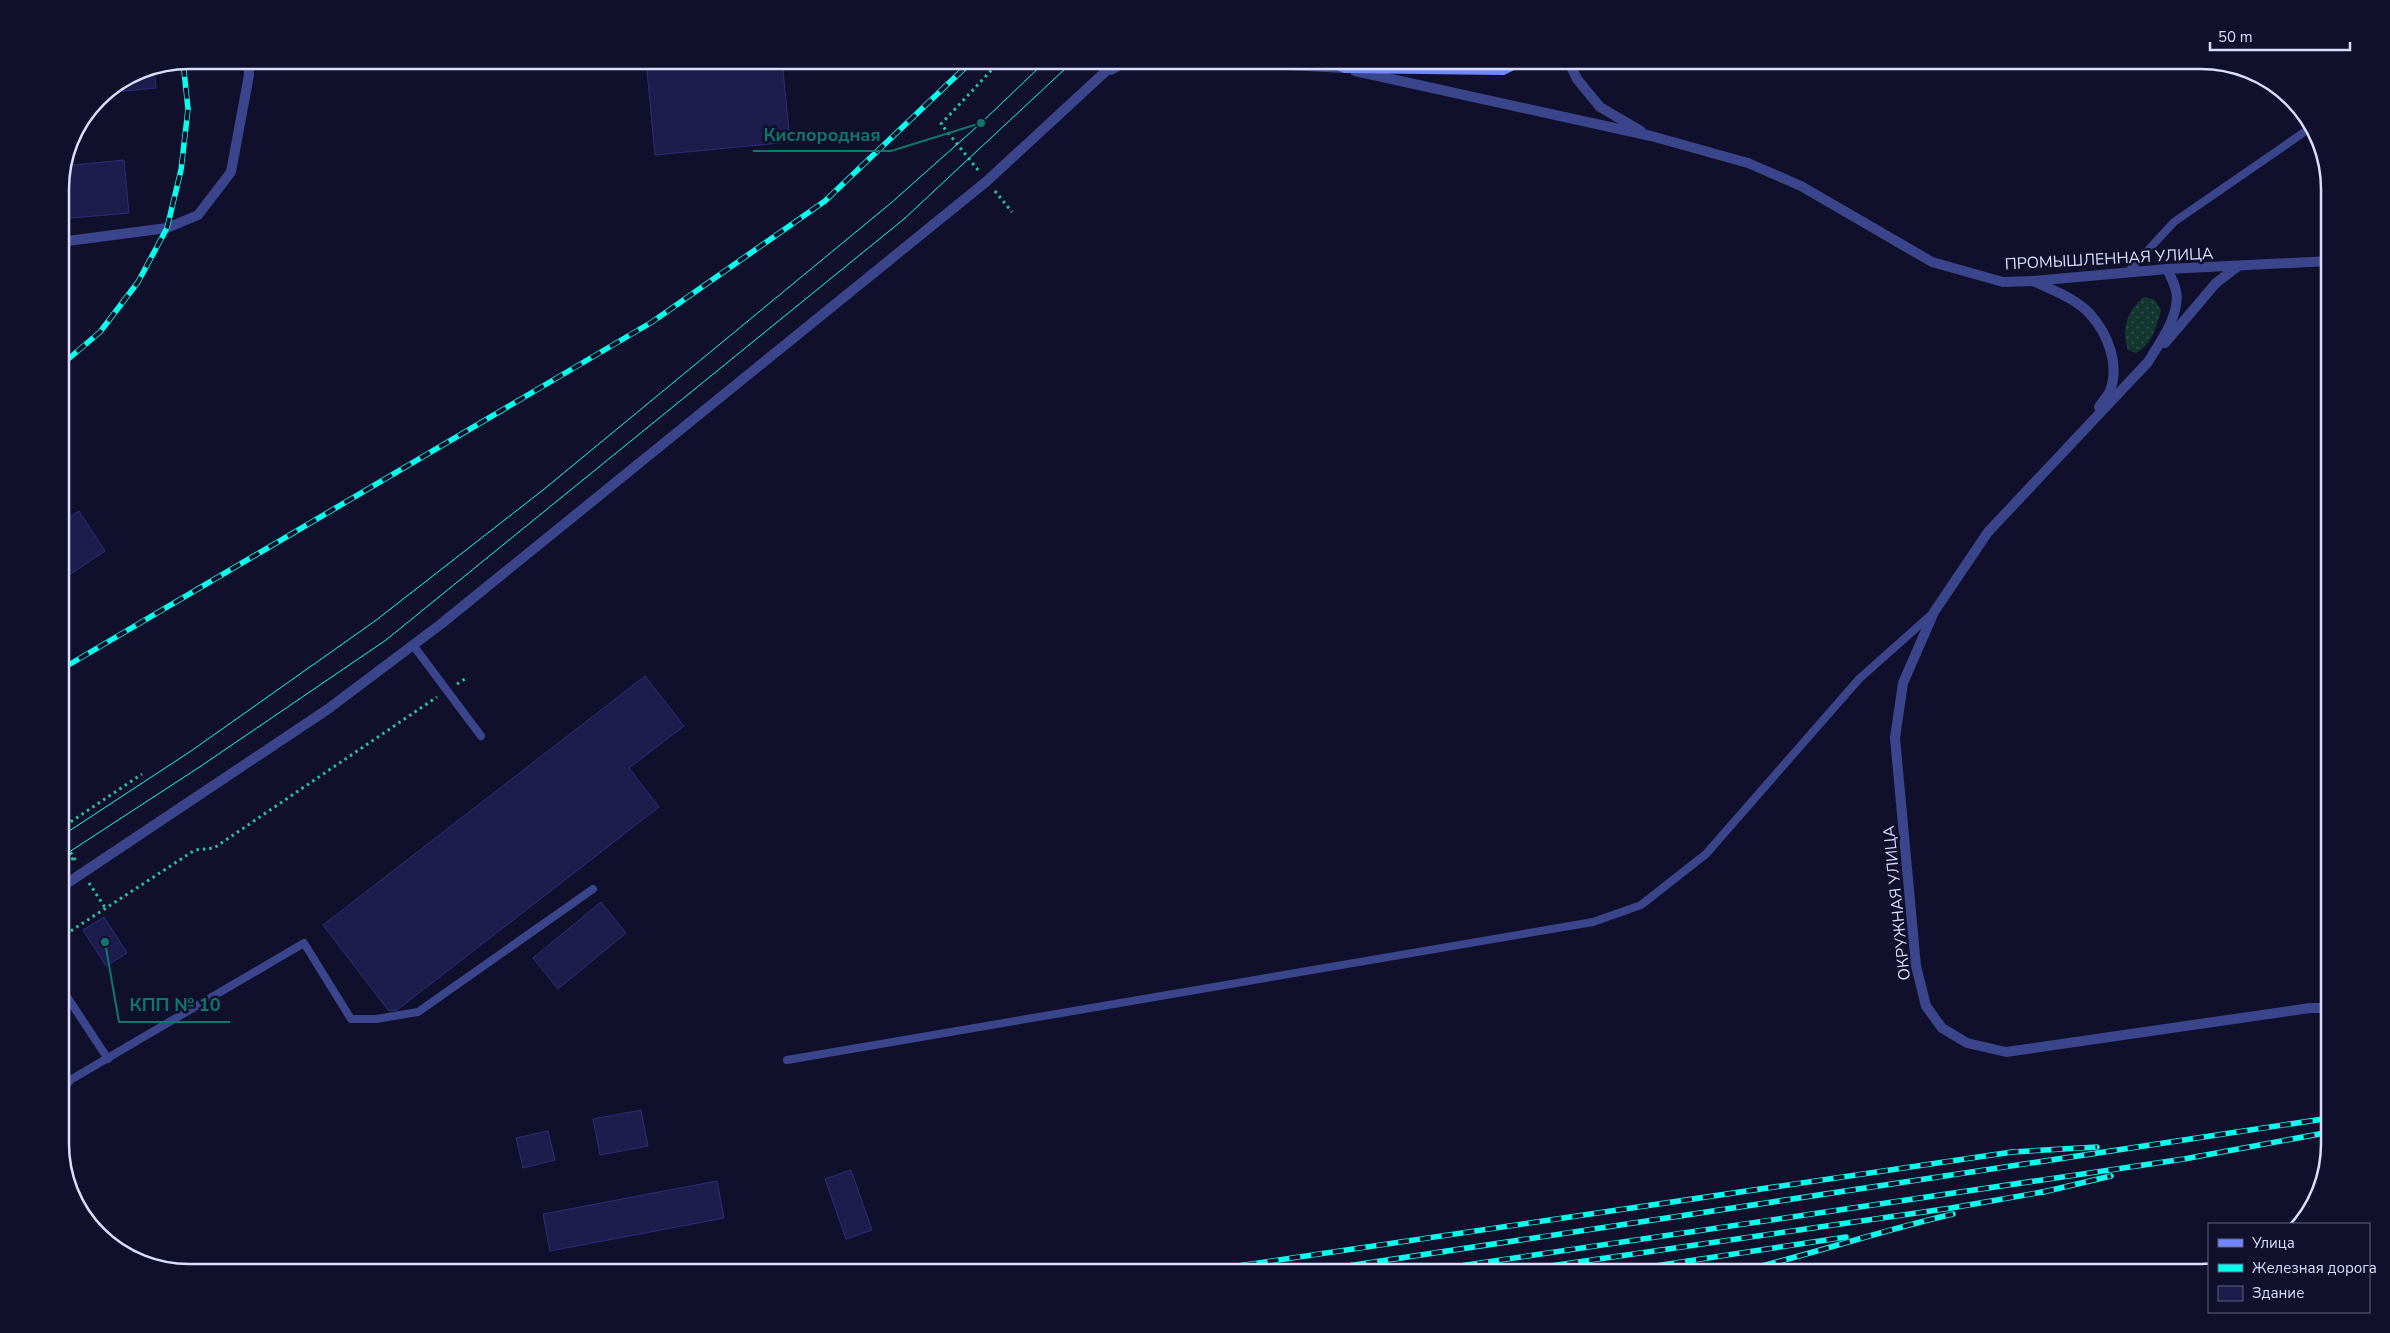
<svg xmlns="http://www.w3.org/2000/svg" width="2390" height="1333" font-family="'Nunito Sans',sans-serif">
<defs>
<pattern id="grass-dots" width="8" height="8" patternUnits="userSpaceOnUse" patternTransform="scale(1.25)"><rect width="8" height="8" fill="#13362f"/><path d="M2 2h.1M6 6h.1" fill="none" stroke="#35534e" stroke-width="1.8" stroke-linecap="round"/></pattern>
</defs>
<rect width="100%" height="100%" fill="#10102c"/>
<path fill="url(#grass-dots)" d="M2144,297L2155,300L2161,310C2156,327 2152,345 2136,353L2128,350C2121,330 2127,310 2144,297Z"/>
<g fill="#1d1c4d" stroke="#2f2d7a">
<polygon points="646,60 782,60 790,142 655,155"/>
<polygon points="154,67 156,88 105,93 139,70"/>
<polygon points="124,160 129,213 60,219 60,180 64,166"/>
<polygon points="79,511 105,551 60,581 60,523"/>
<polygon points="645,676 684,726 629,768 659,807 397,1010 389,1011 323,925"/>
<polygon points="601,902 626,933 558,989 533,958"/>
<polygon points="104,917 127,953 106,966 83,930"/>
<polygon points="641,1110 648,1146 600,1155 593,1119"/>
<polygon points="548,1131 555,1160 523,1168 516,1138"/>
<polygon points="851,1170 872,1230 846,1239 825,1179"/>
<polygon points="717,1181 724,1218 550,1251 543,1214"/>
</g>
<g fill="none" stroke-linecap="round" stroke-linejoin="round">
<g stroke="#2dc19f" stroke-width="3" stroke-dasharray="2.5 4" stroke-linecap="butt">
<polyline points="978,170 941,124 1001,60"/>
<polyline points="995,191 1012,212"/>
<polyline points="457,684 465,679"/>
<polyline points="60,829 142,774"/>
<polyline points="60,836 76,861"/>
<polyline points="60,866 74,858"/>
<polyline points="89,883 106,909"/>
<polyline points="60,938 195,850 214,848 437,697"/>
<polyline points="60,948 65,958 60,961"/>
</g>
<g stroke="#3a458c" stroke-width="8">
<polyline points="2127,273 2174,222 2313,126"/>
<polyline points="413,645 481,736"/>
<polyline points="60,986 108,1059"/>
<polyline points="787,1060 1593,922 1641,905 1706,854 1859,679 1932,614"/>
<polyline points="60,1068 69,1082"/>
<polyline points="60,1086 304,943 351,1019 376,1019 418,1012 593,889"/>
</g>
<g stroke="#3a458c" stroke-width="10">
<polyline points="1197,60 1344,68"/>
<polyline points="1111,70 1120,65 1147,60"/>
<polyline points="60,242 167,228 198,215 231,172 249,75 248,60"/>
<path d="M2167,269C2170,276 2175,284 2176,291C2181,314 2159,344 2148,362L1988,532L1934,612L1903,683L1895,738L1916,966L1926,1006L1942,1028L1967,1043L2006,1052L2310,1008H2330"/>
<path d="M2033,281C2052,290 2075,298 2090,314C2108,334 2120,365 2110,391C2107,397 2102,402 2099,407"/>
<polyline points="2165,343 2216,283 2237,267"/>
<polyline points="60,888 328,709 441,624 987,181 1118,60"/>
</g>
<g stroke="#3a458c" stroke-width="10">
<polyline points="1568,60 1577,79 1600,107 1641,131"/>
<polyline points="1355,71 1651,136 1748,163 1801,186 1932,262 2003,282 2033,281 2167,269 2330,261"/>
</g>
<polyline stroke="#7287ff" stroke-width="10" points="1326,60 1345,68 1503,70 1523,60"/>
<g stroke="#07ffed" stroke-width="1">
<polyline points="60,837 191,751 375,621 543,490 891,203 981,123 1047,60"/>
<polyline points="60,858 201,766 386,640 904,219 1066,68 1072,60"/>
</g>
<defs>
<g id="rail">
<polyline points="60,366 100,332 138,282 167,228 181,170 188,109 183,61"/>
<polyline points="60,670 652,322 825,201 973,60"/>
<polyline points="2043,1192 2111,1176"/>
<polyline points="1224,1268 2012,1152 2097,1147"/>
<polyline points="1191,1273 1228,1267"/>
<polyline points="1301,1273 2330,1118"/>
<polyline points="1412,1273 2184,1159 2330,1132"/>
<polyline points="1502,1273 1951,1208 2048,1191"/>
<polyline points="1609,1273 1846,1237"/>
<path d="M1733,1273C1807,1256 1879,1231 1953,1214"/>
</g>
</defs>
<use href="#rail" stroke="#07ffed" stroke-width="5.5"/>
<use href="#rail" stroke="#10102c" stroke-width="4" stroke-dasharray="11" stroke-linecap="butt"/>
</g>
<g text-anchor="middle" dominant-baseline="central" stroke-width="5" stroke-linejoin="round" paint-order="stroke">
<g font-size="16" fill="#dbddff" stroke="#10102c">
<text transform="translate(2109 259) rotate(-3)">ПРОМЫШЛЕННАЯ УЛИЦА</text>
<text transform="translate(1897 903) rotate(-96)">ОКРУЖНАЯ УЛИЦА</text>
</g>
</g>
<path d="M0 0H2390V1333H0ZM189 69H2201A120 120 0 0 1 2321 189V1144A120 120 0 0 1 2201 1264H189A120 120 0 0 1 69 1144V189A120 120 0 0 1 189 69Z" fill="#10102c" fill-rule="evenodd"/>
<path fill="none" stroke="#dbddff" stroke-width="2.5" d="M189 69H2201A120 120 0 0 1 2321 189V1144A120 120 0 0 1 2201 1264H189A120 120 0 0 1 69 1144V189A120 120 0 0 1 189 69Z"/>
<path fill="none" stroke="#0f766e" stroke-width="2" d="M981 123L891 151H753M105 942L119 1022H230"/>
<g fill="#0f766e" stroke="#10102c" stroke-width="2">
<circle cx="981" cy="123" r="5"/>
<circle cx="105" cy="942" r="5"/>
</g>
<g font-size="18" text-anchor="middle" font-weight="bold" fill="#0f766e" stroke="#10102c" stroke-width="5" stroke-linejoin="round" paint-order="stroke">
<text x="822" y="141">Кислородная</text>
<text x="175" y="1011">КПП № 10</text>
</g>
<rect x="2208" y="1223" width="162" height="90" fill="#10102c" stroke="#616280"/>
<rect x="2218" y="1239" width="25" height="8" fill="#7287ff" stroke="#616280"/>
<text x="2252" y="1248" font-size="15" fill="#dbddff">Улица</text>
<rect x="2218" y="1264" width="25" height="8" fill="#07ffed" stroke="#616280"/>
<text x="2252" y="1273" font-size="15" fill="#dbddff">Железная дорога</text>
<rect x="2218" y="1286" width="25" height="15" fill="#1d1c4d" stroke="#616280"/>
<text x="2252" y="1298" font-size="15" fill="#dbddff">Здание</text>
<path d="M2210 42v8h140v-8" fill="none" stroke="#dbddff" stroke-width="2.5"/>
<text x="2218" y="42" font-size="15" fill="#dbddff" stroke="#10102c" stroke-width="4" paint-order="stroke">50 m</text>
</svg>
